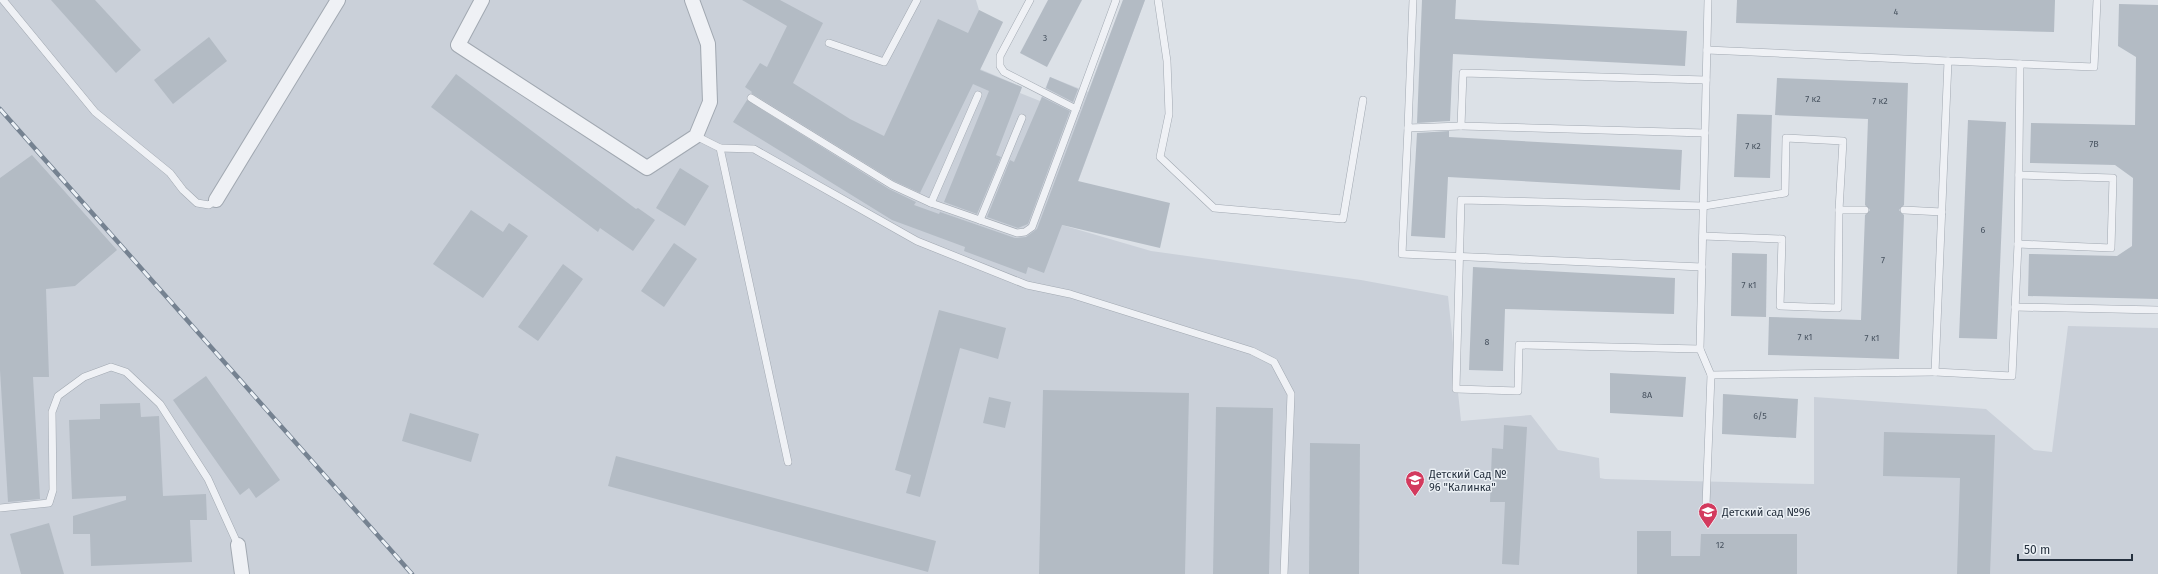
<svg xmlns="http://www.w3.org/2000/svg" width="2158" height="574" font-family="'Fira Sans',sans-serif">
<rect width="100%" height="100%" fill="#dce1e7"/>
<polygon fill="#cad0d9" points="0,0 976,0 979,10 1003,22 980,69 1022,87 1020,93 1040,101 1050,77 1088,92 1123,0 1145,0 1062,225 1151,251 1361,280 1448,296 1461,421 1531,415 1558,450 1599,458 1600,478 1605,479 1814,484 1814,397 1986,409 2034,450 2052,452 2068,326 2158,328 2158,574 0,574"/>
<g fill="#b3bbc4">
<polygon points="51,0 95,0 141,50 116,73"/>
<polygon points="742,0 780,0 823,23 793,83 850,119 884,136 938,19 968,33 979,10 1003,22 980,70 1022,87 996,155 1001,157 977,214 944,202 989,91 973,84 920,193 894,181 751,93 752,92 745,87 760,63 767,67 787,26"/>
<polygon points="1048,0 1082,0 1047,67 1020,53"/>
<polygon points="1123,0 1145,0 1078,181 1170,203 1160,248 1062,225 1044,273 1028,267 1026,274 964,251 965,247 892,220 733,122 747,100 889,189 916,202 914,205 939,214 940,212 1015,238 1026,237 1037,229"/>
<polygon points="1422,0 1456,0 1455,19 1687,31 1685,66 1453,54 1450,121 1417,123"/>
<polygon points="1737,0 2055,0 2054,32 1736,23"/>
<polygon points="2119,4 2158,5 2158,299 2028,296 2029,254 2117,256 2132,246 2133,178 2115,165 2030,163 2031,123 2135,125 2136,57 2118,46"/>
<polygon points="209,37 227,61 173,104 154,80"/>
<polygon points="456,74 636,209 638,208 655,220 633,251 600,228 598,232 431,107"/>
<polygon points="1050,77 1078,89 1073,102 1046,88"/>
<polygon points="1777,78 1908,83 1904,205 1899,210 1904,215 1899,359 1768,355 1769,317 1861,320 1865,215 1870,210 1865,205 1868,119 1775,115"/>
<polygon points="1042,97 1070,111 1028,224 1018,228 987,217 1010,160 1014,162"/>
<polygon points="1737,114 1772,115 1770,178 1734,177"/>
<polygon points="1968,120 2006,122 1997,339 1959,338"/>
<polygon points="1449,131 1449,137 1682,150 1680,190 1448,177 1445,238 1411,236 1417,133"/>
<polygon points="32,155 117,250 75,286 46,289 49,377 33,377 40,499 8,502 0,370 0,178"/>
<polygon points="680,168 709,186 685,226 656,208"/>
<polygon points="471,210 503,232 509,223 528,236 483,298 433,264"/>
<polygon points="674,243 697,259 664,307 641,291"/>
<polygon points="1732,253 1767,254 1766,317 1731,316"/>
<polygon points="563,264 583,279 538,341 518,327"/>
<polygon points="1473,267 1675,278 1674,314 1505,309 1503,371 1469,370"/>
<polygon points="939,310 1006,328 998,359 960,348 920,497 906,493 911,475 895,470"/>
<polygon points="1610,373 1686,377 1683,417 1610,413"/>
<polygon points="206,376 280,480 256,498 249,488 240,495 173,400"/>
<polygon points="1043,390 1189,393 1185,574 1039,574"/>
<polygon points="1723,394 1798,399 1796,438 1722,434"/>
<polygon points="989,397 1011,402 1005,428 983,423"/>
<polygon points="140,403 141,417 159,416 163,496 206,494 207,520 190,520 192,562 91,566 90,534 73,534 73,516 126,500 126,496 72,499 69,420 100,419 100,404"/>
<polygon points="1216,407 1273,408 1269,574 1213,574"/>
<polygon points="410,413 479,434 471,462 402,441"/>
<polygon points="1504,425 1527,427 1519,565 1502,564 1505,502 1490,502 1492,448 1503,449"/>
<polygon points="1884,432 1995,435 1990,574 1957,574 1960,478 1883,476"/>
<polygon points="1310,443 1360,444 1359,574 1309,574"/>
<polygon points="616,456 936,541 928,572 608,486"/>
<polygon points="49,523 64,574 21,574 10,534"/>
<polygon points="1637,531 1671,531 1671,556 1700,556 1701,534 1797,534 1797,574 1637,574"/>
</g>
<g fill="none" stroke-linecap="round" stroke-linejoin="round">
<defs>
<g id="service">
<polyline points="3,0 95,112 170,173 183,190 197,203 209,205 216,200"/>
<polyline points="1030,0 1000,56 1000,66 1004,72 1076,109 1116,0"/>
<polyline points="1158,0 1167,61 1169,114 1160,157 1214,208 1343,219 1363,100"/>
<polyline points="1413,0 1408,128 1461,126"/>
<polyline points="1708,0 1700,349 1711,375 1935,372 1948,61 2094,67 2097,0"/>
<polyline points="829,43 884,62 917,0"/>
<polyline points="1707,50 1948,61"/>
<polyline points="751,98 892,185 931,203 1017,233 1025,232 1032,227 1076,109"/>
<polyline points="1408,128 1402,254 1702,267"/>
<polyline points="1705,133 1461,126 1463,73 1706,80"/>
<polyline points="696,136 720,148 788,462"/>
<polyline points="720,148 754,149 917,241 1027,285 1070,294 1252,351 1274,362 1291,394 1284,574"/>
<polyline points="931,203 978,95"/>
<polyline points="1839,210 1865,210"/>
<polyline points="1904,210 1942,212"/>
<polyline points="980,220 1022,118"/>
<polyline points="2018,244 2111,248 2113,178 2019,175"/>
<polyline points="2015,307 2158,310"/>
<polyline points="1700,349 1519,345 1518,391 1456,389 1461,200 1704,206 1785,193 1786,138 1843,141 1839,210 1838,308 1780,306 1782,239 1703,236"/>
<polyline points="1935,372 2012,376 2018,244 2020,64"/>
<polyline points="1706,505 1711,375"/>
<polyline points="0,508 49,503 53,490 52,412 58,396 84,377 111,367 126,372 160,404 208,479 238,545"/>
</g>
<g id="minor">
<polyline points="482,0 458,45 647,168 696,136 710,102 708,44 692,0"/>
<polyline points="216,200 338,0"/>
<polyline points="238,545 242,574"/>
</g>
</defs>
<use href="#service" stroke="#a1a8b1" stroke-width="8"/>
<use href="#minor" stroke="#a1a8b1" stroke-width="16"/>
<use href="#service" stroke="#eff1f5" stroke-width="7"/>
<use href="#minor" stroke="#eff1f5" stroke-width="14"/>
<defs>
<polyline id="rail" points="0,109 412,574"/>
</defs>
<use href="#rail" stroke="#758291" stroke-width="4.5"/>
<use href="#rail" stroke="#ebf0f5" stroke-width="3" stroke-dasharray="9" stroke-linecap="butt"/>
</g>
<defs>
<symbol id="school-pin" viewBox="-11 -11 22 30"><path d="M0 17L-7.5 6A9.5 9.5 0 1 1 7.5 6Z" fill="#d33a5e" stroke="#ebf0f5"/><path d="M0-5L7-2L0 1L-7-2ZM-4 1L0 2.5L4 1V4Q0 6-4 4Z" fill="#fff"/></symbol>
</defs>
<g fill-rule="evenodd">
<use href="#school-pin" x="1404" y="469" width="22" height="30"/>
<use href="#school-pin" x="1697" y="501" width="22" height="30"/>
</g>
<g text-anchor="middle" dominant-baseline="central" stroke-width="3" stroke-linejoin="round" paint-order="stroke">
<g font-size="9" fill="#485360">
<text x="1896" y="12">4</text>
<text x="1045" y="38">3</text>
<text x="1813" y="99">7 к2</text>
<text x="1880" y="101">7 к2</text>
<text x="2094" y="144">7В</text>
<text x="1753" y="146">7 к2</text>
<text x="1983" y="230">6</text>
<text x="1883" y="260">7</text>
<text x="1749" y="285">7 к1</text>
<text x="1805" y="337">7 к1</text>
<text x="1872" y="338">7 к1</text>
<text x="1487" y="342">8</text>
<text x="1647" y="395">8А</text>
<text x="1760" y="416">6/5</text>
<text x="1720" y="545">12</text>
</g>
<g font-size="11" fill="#25303e" stroke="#ebf0f5" text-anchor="start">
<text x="1429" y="474">Детский Сад №<tspan x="1429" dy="13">96 "Калинка"</tspan></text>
<text x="1722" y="512">Детский сад №96</text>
</g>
</g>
<path d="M2018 554v6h114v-6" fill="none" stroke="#25303e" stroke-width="2"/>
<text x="2024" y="554" font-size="12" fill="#25303e" stroke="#ebf0f5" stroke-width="3" paint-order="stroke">50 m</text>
</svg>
